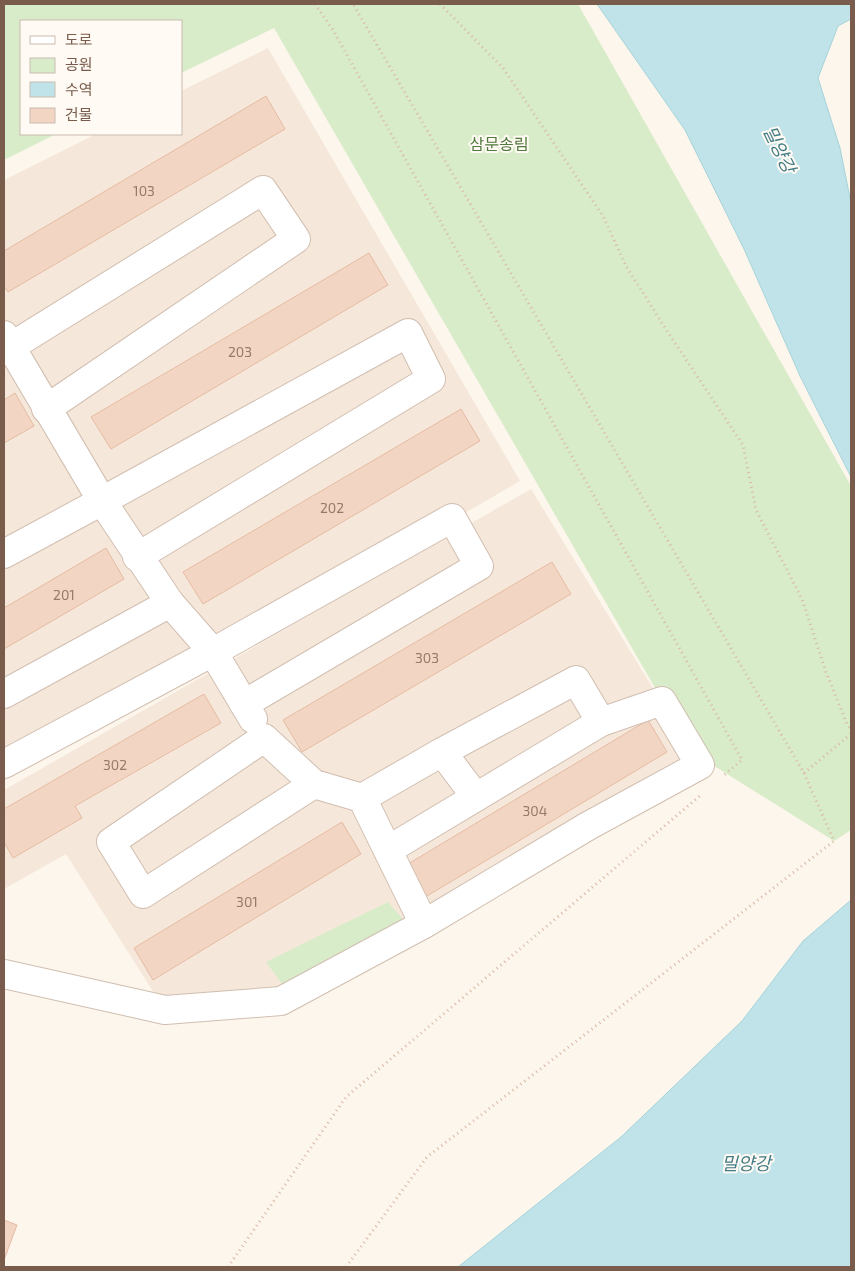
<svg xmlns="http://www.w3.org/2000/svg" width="855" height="1271" font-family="'Exo 2','Noto Sans KR',sans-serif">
<rect width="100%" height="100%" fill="#fdf6ec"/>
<g fill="#f5e8da">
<polygon points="268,48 520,481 4,781 4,180 96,134 181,134 181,91"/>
<polygon points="531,489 700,765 282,994 159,1001 66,854 4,889 4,790"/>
</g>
<g fill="#d8ecc9">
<polygon points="4,4 578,4 851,486 851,830 834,841 692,752 274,28 181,73 181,21 21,21 21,134 56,134 4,160"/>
<polygon points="388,902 403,919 352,949 282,984 266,962"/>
</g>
<g fill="#bfe3e8" stroke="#a5d3da">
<polygon points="597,4 851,4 851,19 838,26 818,78 840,148 851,203 851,477 800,376 744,249 685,130"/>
<polygon points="851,900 851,1267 458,1267 621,1137 742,1021 803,941"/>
</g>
<g fill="#f3d5c3" stroke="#e6bba3">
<polygon points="266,96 285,129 8,292 4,286 4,251"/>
<polygon points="369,253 388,285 111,449 91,417"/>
<polygon points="15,393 34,426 4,443 4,400"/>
<polygon points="461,409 480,441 203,604 183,572"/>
<polygon points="106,548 124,579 4,649 4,608"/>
<polygon points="552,562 571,594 302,752 283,720"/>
<polygon points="204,694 221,723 75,806 82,818 13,858 4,842 4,809"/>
<polygon points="648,720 667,752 422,899 403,867"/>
<polygon points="342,822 361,854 153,980 134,948"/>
<polygon points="4,1220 17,1225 4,1260"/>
</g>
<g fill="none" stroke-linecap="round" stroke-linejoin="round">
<defs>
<g id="minor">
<polyline points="4,335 102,501 408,333 431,379 137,557"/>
<polyline points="4,351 263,190 296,239 46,409"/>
<polyline points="4,554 102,501 170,603 213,652 452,518 479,566 244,704"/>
<polyline points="4,694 170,603"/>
<polyline points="4,764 213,652 253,719"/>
<polyline points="362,798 442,752 476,797"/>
<polyline points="388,850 601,722"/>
<polyline points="424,924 588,826 700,765 662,701 601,722 576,680 442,752"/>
<polyline points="4,974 165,1010 281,1001 424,924 362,798 314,784 264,738 111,842 143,894 314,784"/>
</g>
</defs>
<use href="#minor" stroke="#d1beb0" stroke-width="30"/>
<g stroke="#d9b8a5" stroke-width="3" stroke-dasharray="1 4" stroke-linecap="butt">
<polyline points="315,4 333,30 742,760 722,777"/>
<polyline points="440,4 503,68 603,216 626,266 669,334 743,445 756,510 802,599 826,672 847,724 851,729"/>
<polyline points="804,773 851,734"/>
<polyline points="228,1267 346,1097 702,794"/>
<polyline points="346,1267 427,1157 834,841 804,773 353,4"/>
</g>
<use href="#minor" stroke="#fff" stroke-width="28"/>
</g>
<g text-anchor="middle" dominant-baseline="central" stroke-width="4" stroke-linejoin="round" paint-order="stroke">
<g font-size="14" fill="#987a6a">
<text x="144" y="190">103</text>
<text x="240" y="351">203</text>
<text x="332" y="507">202</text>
<text x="64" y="594">201</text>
<text x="427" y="657">303</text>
<text x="115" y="764">302</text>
<text x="535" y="810">304</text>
<text x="247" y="901">301</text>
</g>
<g font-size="16" fill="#537a41" stroke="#fffaf3">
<text x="499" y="143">삼문송림</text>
</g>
<g font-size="18" font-style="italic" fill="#437c86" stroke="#fffaf3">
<text transform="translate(780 149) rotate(64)">밀양강</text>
<text x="746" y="1163">밀양강</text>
</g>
</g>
<rect width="855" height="1271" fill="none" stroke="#7a5c4d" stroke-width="10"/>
<rect x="20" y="20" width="162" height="115" fill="#fffaf3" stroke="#cabbb1"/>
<rect x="30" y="36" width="25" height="8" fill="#ffffff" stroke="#cabbb1"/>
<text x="65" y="45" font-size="15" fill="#7a5c4d">도로</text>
<rect x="30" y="58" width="25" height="15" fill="#d8ecc9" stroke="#cabbb1"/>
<text x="65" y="70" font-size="15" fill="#7a5c4d">공원</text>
<rect x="30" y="82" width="25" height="15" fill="#bfe3e8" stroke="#cabbb1"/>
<text x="65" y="95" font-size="15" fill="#7a5c4d">수역</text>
<rect x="30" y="108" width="25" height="15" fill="#f3d5c3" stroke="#cabbb1"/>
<text x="65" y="120" font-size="15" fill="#7a5c4d">건물</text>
</svg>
